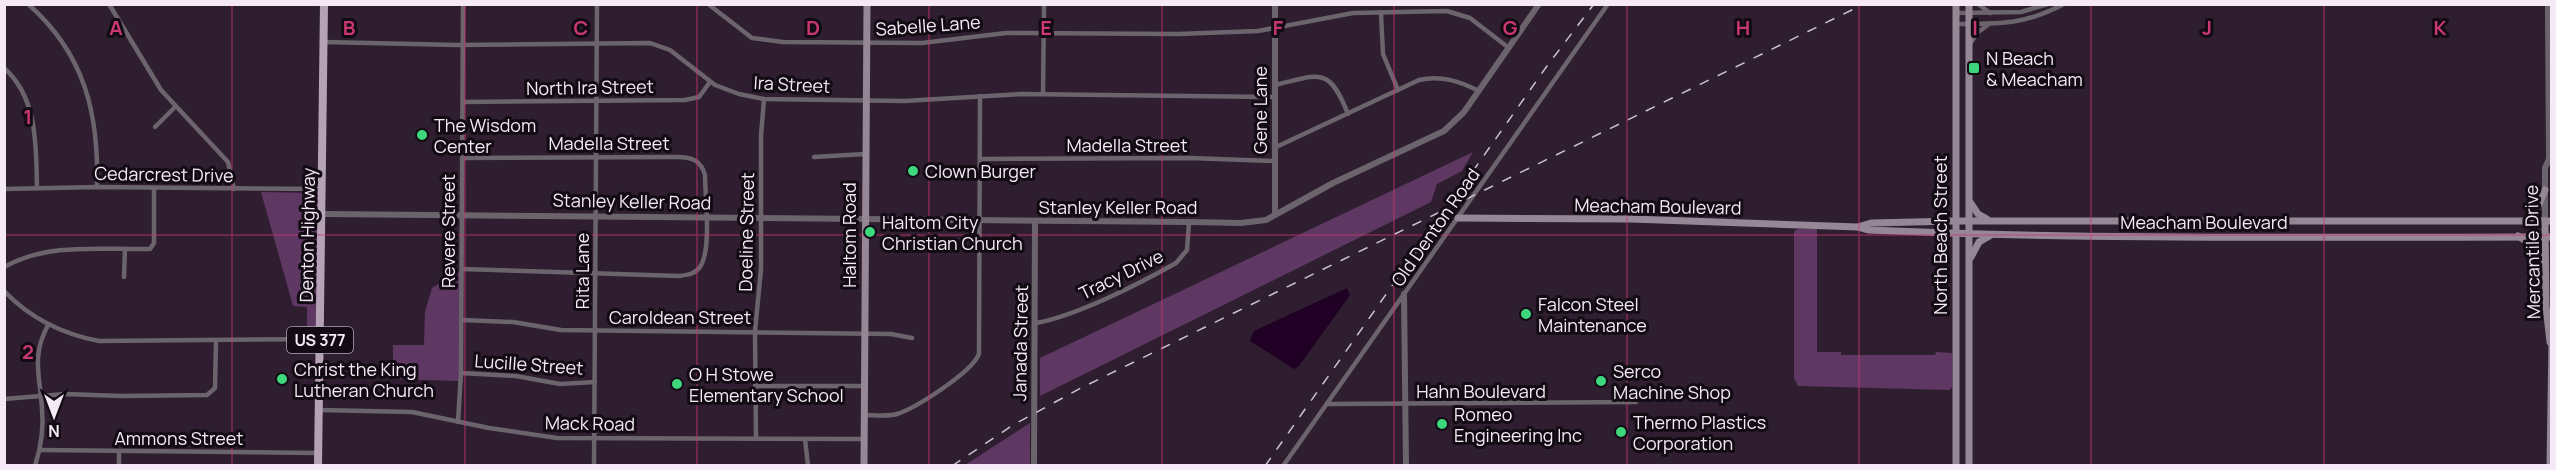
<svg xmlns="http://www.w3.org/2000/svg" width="2556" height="470" font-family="Manrope,sans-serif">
<rect width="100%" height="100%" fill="#2e1e30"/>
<g fill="#5e3862">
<polygon points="1473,152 1462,171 1437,184 1431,202 1040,396 1040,358"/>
<polygon points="261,192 316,193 318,197 316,331 313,337 307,337 307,307 293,306"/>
<polygon points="1797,229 1817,229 1817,352 1841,352 1841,355 1935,355 1936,352 1952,353 1952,387 1949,390 1798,386 1794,378 1794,232"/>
<polygon points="460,271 459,381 393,379 393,345 424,345 425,312 432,288"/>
<polygon points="1030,423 1030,465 965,465"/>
</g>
<polygon fill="#200024" points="1347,288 1350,295 1345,302 1299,366 1294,369 1250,341 1254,331"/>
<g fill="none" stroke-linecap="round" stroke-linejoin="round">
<g stroke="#6c646d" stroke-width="4.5">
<path d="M28,4C85,54 99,114 97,187"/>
<polyline points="109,4 161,90 228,162 234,189"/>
<polyline points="708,4 752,38 783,42 922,43 1006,33 1178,34 1258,31 1353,13 1447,11 1470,18 1509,48"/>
<polyline points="1978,4 1990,13"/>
<polyline points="1381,13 1383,54 1398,90"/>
<polyline points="1956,13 2021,12 2048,4"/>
<path d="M1956,24C2000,24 2024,25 2064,4"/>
<polyline points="324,42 457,45 650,43 670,50 715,85 739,94 764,99 904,101 1021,94 1275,97"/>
<polyline points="1970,44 1977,33 1989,24"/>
<path d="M4,68C38,98 36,146 37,188"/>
<path d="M1275,85C1319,75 1329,65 1348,114"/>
<polyline points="1043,94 1044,4"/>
<polyline points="463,102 685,100 699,97 710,82"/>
<polyline points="155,127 175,107"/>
<path d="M1274,148L1419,80C1441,75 1459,81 1479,91"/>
<polyline points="814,157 865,154"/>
<polyline points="980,159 1190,158 1274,161"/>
<polyline points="4,189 97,187 323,189"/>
<path d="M4,267C49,242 101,250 150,249L154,243V188"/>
<path d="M462,269L679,276C688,275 695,274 700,267C712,249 705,197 705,175C701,160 691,157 677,157L462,158"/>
<polyline points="124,277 125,249"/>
<path d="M4,291C30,318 62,334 99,341L320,339"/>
<polyline points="462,320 513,322 561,330 891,334 912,338"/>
<path d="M1036,323C1076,316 1139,284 1176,263L1187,250L1189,222"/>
<polyline points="461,373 516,376 560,384 595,382"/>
<polyline points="755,386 864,386"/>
<polyline points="4,399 65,394 121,396 207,395 215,388 216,341"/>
<polyline points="1327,404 1636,402"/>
<polyline points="319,410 412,412 489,428 557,438 864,439"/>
<path d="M864,415C874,415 887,417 897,414C916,408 972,372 979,354L980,96"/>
<polyline points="458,422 461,373 463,4"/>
<polyline points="756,439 755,331 761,269 761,136 764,99"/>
<polyline points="805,439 808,466"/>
<polyline points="40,450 318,453"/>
<polyline points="119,451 119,466"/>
<path d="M35,466C41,447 44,428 42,409C40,375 31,357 48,325"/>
<polyline points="594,466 597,4"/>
<polyline points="1283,466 1608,4"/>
</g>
<g stroke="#6c646d" stroke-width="6">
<polyline points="1275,4 1275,215"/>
<polyline points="323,214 1189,222 1241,223 1266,220 1333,183 1444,131 1464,112 1539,4"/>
<polyline points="2545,221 2545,168 2549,159 2548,4"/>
<polyline points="1404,294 1406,466"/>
<polyline points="1034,466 1035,221"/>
</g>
<g stroke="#958796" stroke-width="7">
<polyline points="1970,202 1978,214 1987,219"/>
<path d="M1458,218L1631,219L1858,227L1869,230C2096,240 2324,237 2552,237"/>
<polyline points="2545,221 2546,306 2550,342"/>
<polyline points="2525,222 2534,216 2545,190"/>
<polyline points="1858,227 1871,223 1955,221 2552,221"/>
<polyline points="2518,236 2534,246 2545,264"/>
<polyline points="1971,257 1979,242 1991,235"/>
<polyline points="864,466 867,4"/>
<polyline points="1956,466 1956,4"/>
<polyline points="1969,466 1969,4"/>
<polyline points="2550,466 2552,339"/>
</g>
<polyline stroke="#b5a2b6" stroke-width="8" points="318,466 324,4"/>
<g stroke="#cec2cf" stroke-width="1.5" stroke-dasharray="10 10" stroke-linecap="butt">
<polyline points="952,466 1013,425 1081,388 1864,4"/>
<polyline points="1265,466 1547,66 1594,4"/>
</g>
</g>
<path fill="none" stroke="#ca3772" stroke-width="1.5" stroke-opacity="0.55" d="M232,4V466M465,4V466M697,4V466M929,4V466M1162,4V466M1394,4V466M1627,4V466M1859,4V466M2091,4V466M2324,4V466M4,235H2552"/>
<g fill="#3fd77d" stroke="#120b13" stroke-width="2">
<rect x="1968" y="62" width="12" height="12" rx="3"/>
<circle cx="422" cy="135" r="6"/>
<circle cx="913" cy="171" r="6"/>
<circle cx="870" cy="232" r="6"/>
<circle cx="1526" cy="314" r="6"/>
<circle cx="282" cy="379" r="6"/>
<circle cx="1601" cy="381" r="6"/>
<circle cx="677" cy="384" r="6"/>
<circle cx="1442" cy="424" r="6"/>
<circle cx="1621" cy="432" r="6"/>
</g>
<g text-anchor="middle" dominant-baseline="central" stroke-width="6" stroke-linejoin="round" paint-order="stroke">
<rect fill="#120b13" stroke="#b1a6b1" stroke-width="1.5" x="287" y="327" width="66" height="26" rx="4.5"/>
<g font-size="16" font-weight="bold" fill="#f5e9f5">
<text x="320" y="340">US 377</text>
</g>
<g font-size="18" fill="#f5e9f5" stroke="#120b13">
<text transform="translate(928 25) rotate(-4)">Sabelle Lane</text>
<text transform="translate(792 84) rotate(3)">Ira Street</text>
<text transform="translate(590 87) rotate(-1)">North Ira Street</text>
<text transform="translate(1260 110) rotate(-90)">Gene Lane</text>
<text x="609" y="143">Madella Street</text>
<text x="1127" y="145">Madella Street</text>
<text transform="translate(164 174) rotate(1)">Cedarcrest Drive</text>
<text transform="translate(632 201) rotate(1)">Stanley Keller Road</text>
<text transform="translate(1658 206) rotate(1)">Meacham Boulevard</text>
<text x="1118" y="207">Stanley Keller Road</text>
<text x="2204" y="222">Meacham Boulevard</text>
<text transform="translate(1435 227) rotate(-55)">Old Denton Road</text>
<text transform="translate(448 231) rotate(-90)">Revere Street</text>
<text transform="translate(746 232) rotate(-89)">Doeline Street</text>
<text transform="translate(307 235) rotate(-89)">Denton Highway</text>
<text transform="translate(849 235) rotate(-90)">Haltom Road</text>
<text transform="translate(1940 235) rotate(-90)">North Beach Street</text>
<text transform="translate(2532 252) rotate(-91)">Mercantile Drive</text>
<text transform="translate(582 271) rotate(-90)">Rita Lane</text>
<text transform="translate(1121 274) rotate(-26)">Tracy Drive</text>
<text x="680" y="317">Caroldean Street</text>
<text transform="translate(1020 343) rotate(-89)">Janada Street</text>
<text transform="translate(529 364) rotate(4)">Lucille Street</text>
<text x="1481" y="391">Hahn Boulevard</text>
<text transform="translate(590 423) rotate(1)">Mack Road</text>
<text x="179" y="438">Ammons Street</text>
</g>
<g font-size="18" fill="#f5e9f5" stroke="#120b13" text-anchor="start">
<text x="1986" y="58">N Beach<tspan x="1986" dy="21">&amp; Meacham</tspan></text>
<text x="434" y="125">The Wisdom<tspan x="434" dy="21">Center</tspan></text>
<text x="925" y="171">Clown Burger</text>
<text x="882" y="222">Haltom City<tspan x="882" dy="21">Christian Church</tspan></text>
<text x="1538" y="304">Falcon Steel<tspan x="1538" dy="21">Maintenance</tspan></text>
<text x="294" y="369">Christ the King<tspan x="294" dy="21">Lutheran Church</tspan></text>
<text x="1613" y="371">Serco<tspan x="1613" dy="21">Machine Shop</tspan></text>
<text x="689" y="374">O H Stowe<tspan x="689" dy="21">Elementary School</tspan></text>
<text x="1454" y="414">Romeo<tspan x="1454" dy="21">Engineering Inc</tspan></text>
<text x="1633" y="422">Thermo Plastics<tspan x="1633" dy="21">Corporation</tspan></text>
</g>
</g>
<g font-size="20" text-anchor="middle" font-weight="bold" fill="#ca3772" stroke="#120b13" stroke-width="6" stroke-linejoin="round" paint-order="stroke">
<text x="116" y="35">A</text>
<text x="349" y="35">B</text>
<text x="581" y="35">C</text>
<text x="813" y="35">D</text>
<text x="1046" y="35">E</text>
<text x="1278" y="35">F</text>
<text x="1510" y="35">G</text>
<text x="1743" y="35">H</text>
<text x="1975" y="35">I</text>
<text x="2207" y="35">J</text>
<text x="2440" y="35">K</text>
<text x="28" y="124">1</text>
<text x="28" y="359">2</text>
</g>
<rect width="2556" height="470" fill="none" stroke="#f5e9f5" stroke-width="12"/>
<g transform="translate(54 416) rotate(180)" stroke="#120b13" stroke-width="4.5" paint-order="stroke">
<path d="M0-4.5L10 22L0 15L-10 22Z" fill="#f5e9f5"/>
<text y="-9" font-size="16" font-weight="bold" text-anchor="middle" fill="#f5e9f5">N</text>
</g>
</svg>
